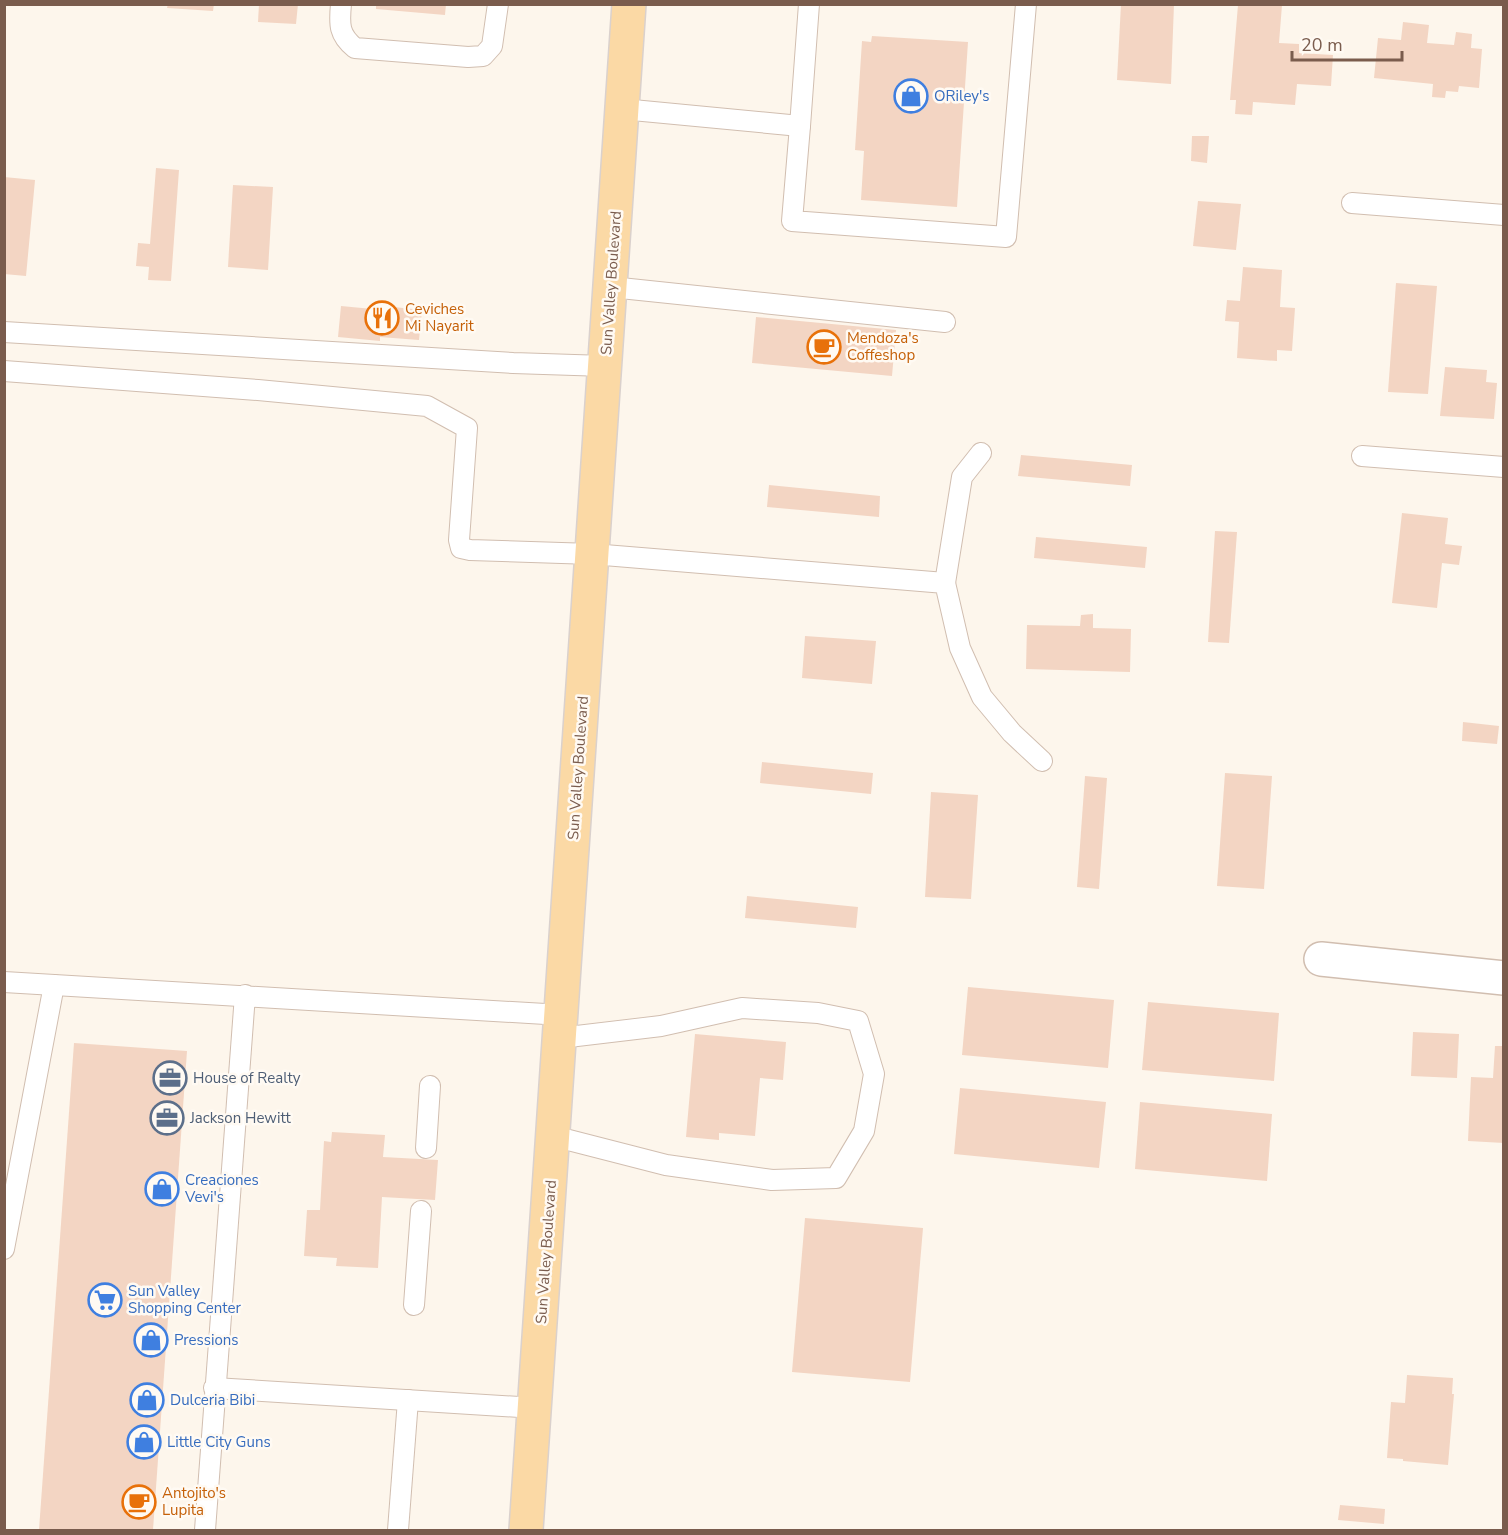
<svg xmlns="http://www.w3.org/2000/svg" width="1508" height="1535" font-family="'Nunito Sans',sans-serif">
<rect width="100%" height="100%" fill="#fdf6ec"/>
<g fill="#f3d5c3">
<polygon points="168,4 214,4 213,11 167,8"/>
<polygon points="259,4 298,4 296,24 258,22"/>
<polygon points="376,4 446,4 445,15 376,9"/>
<polygon points="1121,4 1174,4 1171,84 1117,80"/>
<polygon points="1238,5 1282,5 1279,43 1299,44 1299,53 1333,55 1331,86 1297,84 1295,105 1253,102 1252,115 1235,114 1236,100 1230,100"/>
<polygon points="1403,22 1429,25 1427,43 1454,45 1456,32 1472,34 1471,48 1482,49 1479,88 1459,86 1458,92 1446,91 1445,98 1432,97 1433,84 1374,78 1378,38 1401,40"/>
<polygon points="872,36 968,42 957,207 861,200 864,151 855,150 862,41 871,42"/>
<polygon points="1192,136 1209,136 1207,163 1191,161"/>
<polygon points="156,168 179,170 171,281 148,280 149,267 136,266 138,243 150,244"/>
<polygon points="4,177 35,180 26,276 4,274"/>
<polygon points="233,185 273,187 268,270 228,267"/>
<polygon points="1198,201 1241,204 1236,250 1193,246"/>
<polygon points="1243,267 1282,270 1280,307 1295,308 1292,351 1277,350 1277,361 1237,358 1239,322 1225,321 1227,300 1240,301"/>
<polygon points="1396,283 1437,286 1428,394 1388,392"/>
<polygon points="341,306 383,310 384,306 422,310 419,340 380,337 380,341 338,337"/>
<polygon points="756,317 896,330 892,376 752,363"/>
<polygon points="1445,367 1487,370 1486,382 1497,383 1494,419 1440,416"/>
<polygon points="1021,455 1132,465 1130,486 1018,476"/>
<polygon points="769,485 880,496 879,517 767,507"/>
<polygon points="1402,513 1448,518 1445,544 1462,546 1459,565 1442,563 1437,608 1392,603"/>
<polygon points="1215,531 1237,532 1229,643 1208,642"/>
<polygon points="1036,537 1147,547 1145,568 1034,558"/>
<polygon points="1093,614 1093,628 1131,629 1130,672 1026,669 1027,625 1080,626 1081,615"/>
<polygon points="805,636 876,641 872,684 802,678"/>
<polygon points="1463,722 1499,726 1497,744 1462,741"/>
<polygon points="762,762 873,773 871,794 760,783"/>
<polygon points="1225,773 1272,776 1264,889 1217,886"/>
<polygon points="1085,776 1107,778 1099,889 1077,887"/>
<polygon points="931,792 978,795 971,899 925,897"/>
<polygon points="747,896 858,907 856,928 745,918"/>
<polygon points="968,987 1114,1000 1108,1068 962,1055"/>
<polygon points="1148,1002 1279,1013 1274,1081 1142,1070"/>
<polygon points="1413,1032 1459,1034 1457,1078 1411,1076"/>
<polygon points="695,1034 786,1042 783,1080 760,1078 755,1136 719,1133 719,1140 686,1137"/>
<polygon points="74,1043 187,1051 153,1530 39,1530"/>
<polygon points="1495,1046 1504,1046 1504,1143 1468,1141 1471,1077 1493,1078"/>
<polygon points="960,1088 1106,1102 1099,1168 954,1154"/>
<polygon points="1140,1102 1272,1114 1267,1181 1135,1169"/>
<polygon points="332,1132 385,1135 383,1157 438,1160 435,1200 382,1197 378,1268 336,1266 337,1258 304,1256 307,1210 320,1210 324,1141 331,1142"/>
<polygon points="805,1218 923,1228 910,1382 792,1372"/>
<polygon points="1407,1375 1453,1378 1452,1394 1454,1394 1448,1465 1403,1461 1403,1459 1387,1458 1391,1402 1405,1403"/>
<polygon points="1340,1505 1385,1509 1384,1524 1338,1520"/>
</g>
<g fill="none" stroke-linecap="round" stroke-linejoin="round">
<defs>
<g id="lane">
<path d="M341,4C339,25 339,35 355,48L468,57L483,56L492,46L498,4"/>
<polyline points="622,109 800,126 809,4"/>
<polyline points="800,126 792,221 1006,237 1026,4"/>
<polyline points="1352,203 1504,215"/>
<polyline points="611,287 945,322"/>
<polyline points="4,332 513,363 605,366"/>
<polyline points="4,371 258,390 427,406 467,428 459,540 461,548 470,550 592,554 945,583 960,648 982,697 1012,733 1042,761"/>
<polyline points="1362,456 1504,467"/>
<polyline points="945,583 962,477 981,453"/>
<polyline points="4,982 562,1015"/>
<polyline points="553,1136 666,1165 772,1180 836,1178 864,1131 874,1074 858,1021 818,1013 742,1008 661,1026 560,1038"/>
<polyline points="426,1148 430,1086"/>
<polyline points="4,1249 54,985"/>
<polyline points="414,1305 421,1211"/>
<polyline points="214,1388 535,1408"/>
<polyline points="205,1530 245,995"/>
<polyline points="398,1530 408,1400"/>
</g>
<polyline id="street" points="1321,959 1504,978"/>
<polyline id="primary" points="526,1530 629,4"/>
</defs>
<use href="#lane" stroke="#d1beb0" stroke-width="22"/>
<use href="#street" stroke="#d1beb0" stroke-width="36"/>
<use href="#primary" stroke="#dad1cd" stroke-width="36"/>
<use href="#lane" stroke="#fff" stroke-width="20"/>
<use href="#street" stroke="#fff" stroke-width="33"/>
<use href="#primary" stroke="#fbd9a5" stroke-width="33"/>
</g>
<defs>
<symbol id="shop-ring" viewBox="-11 -11 22 22"><circle r="9.5" fill="#fffaf3" stroke="#3f7fe0" stroke-width="1.5"/><path d="M-5-2.5h2.3a2.7 3.5 0 0 1 5.4 0H5L5.5 6h-11ZM-1.5-2.5h3a1.5 2.3 0 0 0-3 0Z" fill="#3f7fe0"/></symbol>
<symbol id="restaurant-ring" viewBox="-11 -11 22 22"><circle r="9.5" fill="#fffaf3" stroke="#e8710a" stroke-width="1.5"/><path d="M-5-6h1v4h1v-4h1v4h1v-4h1v5L-1.5 .5V6h-2V.5L-5-1ZM5-6V6H3V1.5H1.5Q1.5-4 5-6Z" fill="#e8710a"/></symbol>
<symbol id="cafe-ring" viewBox="-11 -11 22 22"><circle r="9.5" fill="#fffaf3" stroke="#e8710a" stroke-width="1.5"/><path d="M-5.5-4.5H6V0H3Q3 3.5 0 3.5H-2.5Q-5.5 3.5-5.5 0ZM3-3.2v2h1.7v-2ZM-6 4.5H4V6H-6Z" fill="#e8710a"/></symbol>
<symbol id="office-ring" viewBox="-11 -11 22 22"><circle r="9.5" fill="#fffaf3" stroke="#5c6f8a" stroke-width="1.5"/><path d="M-6-3h4V-5.5h4V-3h4V5H-6ZM-1-4.5V-3h2v-1.5ZM-6 0V1H6V0Z" fill="#5c6f8a"/></symbol>
<symbol id="supermarket-ring" viewBox="-11 -11 22 22"><circle r="9.5" fill="#fffaf3" stroke="#3f7fe0" stroke-width="1.5"/><path d="M-6-5.5h2.5l.6 2H6L4.5 2H-2.5L-4.4-4H-6ZM-1.5 3.2a1.3 1.3 0 1 0 .1 0ZM3 3.2a1.3 1.3 0 1 0 .1 0Z" fill="#3f7fe0"/></symbol>
</defs>
<g fill-rule="evenodd">
<use href="#shop-ring" x="892" y="77" width="38" height="38"/>
<use href="#restaurant-ring" x="363" y="299" width="38" height="38"/>
<use href="#cafe-ring" x="805" y="328" width="38" height="38"/>
<use href="#office-ring" x="151" y="1059" width="38" height="38"/>
<use href="#office-ring" x="148" y="1099" width="38" height="38"/>
<use href="#shop-ring" x="143" y="1170" width="38" height="38"/>
<use href="#supermarket-ring" x="86" y="1281" width="38" height="38"/>
<use href="#shop-ring" x="132" y="1321" width="38" height="38"/>
<use href="#shop-ring" x="128" y="1381" width="38" height="38"/>
<use href="#shop-ring" x="125" y="1423" width="38" height="38"/>
<use href="#cafe-ring" x="120" y="1483" width="38" height="38"/>
</g>
<g text-anchor="middle" dominant-baseline="central" stroke-width="5" stroke-linejoin="round" paint-order="stroke">
<g font-size="15" fill="#366cbe" stroke="#fffaf3" text-anchor="start">
<text x="934" y="96">ORiley's</text>
<text x="185" y="1180">Creaciones<tspan x="185" dy="17">Vevi's</tspan></text>
<text x="128" y="1291">Sun Valley<tspan x="128" dy="17">Shopping Center</tspan></text>
<text x="174" y="1340">Pressions</text>
<text x="170" y="1400">Dulceria Bibi</text>
<text x="167" y="1442">Little City Guns</text>
</g>
<g font-size="15" fill="#7a5c4d" stroke="#fffaf3">
<text transform="translate(611 283) rotate(-86)">Sun Valley Boulevard</text>
<text transform="translate(578 768) rotate(-86)">Sun Valley Boulevard</text>
<text transform="translate(546 1252) rotate(-86)">Sun Valley Boulevard</text>
</g>
<g font-size="15" fill="#c56008" stroke="#fffaf3" text-anchor="start">
<text x="405" y="309">Ceviches<tspan x="405" dy="17">Mi Nayarit</tspan></text>
<text x="847" y="338">Mendoza's<tspan x="847" dy="17">Coffeshop</tspan></text>
<text x="162" y="1493">Antojito's<tspan x="162" dy="17">Lupita</tspan></text>
</g>
<g font-size="15" fill="#4e5e75" stroke="#fffaf3" text-anchor="start">
<text x="193" y="1078">House of Realty</text>
<text x="190" y="1118">Jackson Hewitt</text>
</g>
</g>
<rect width="1508" height="1535" fill="none" stroke="#7a5c4d" stroke-width="12"/>
<path d="M1292 51v9h110v-9" fill="none" stroke="#7a5c4d" stroke-width="3"/>
<text x="1301" y="51" font-size="18" fill="#7a5c4d" stroke="#fffaf3" stroke-width="4.5" paint-order="stroke">20 m</text>
</svg>
